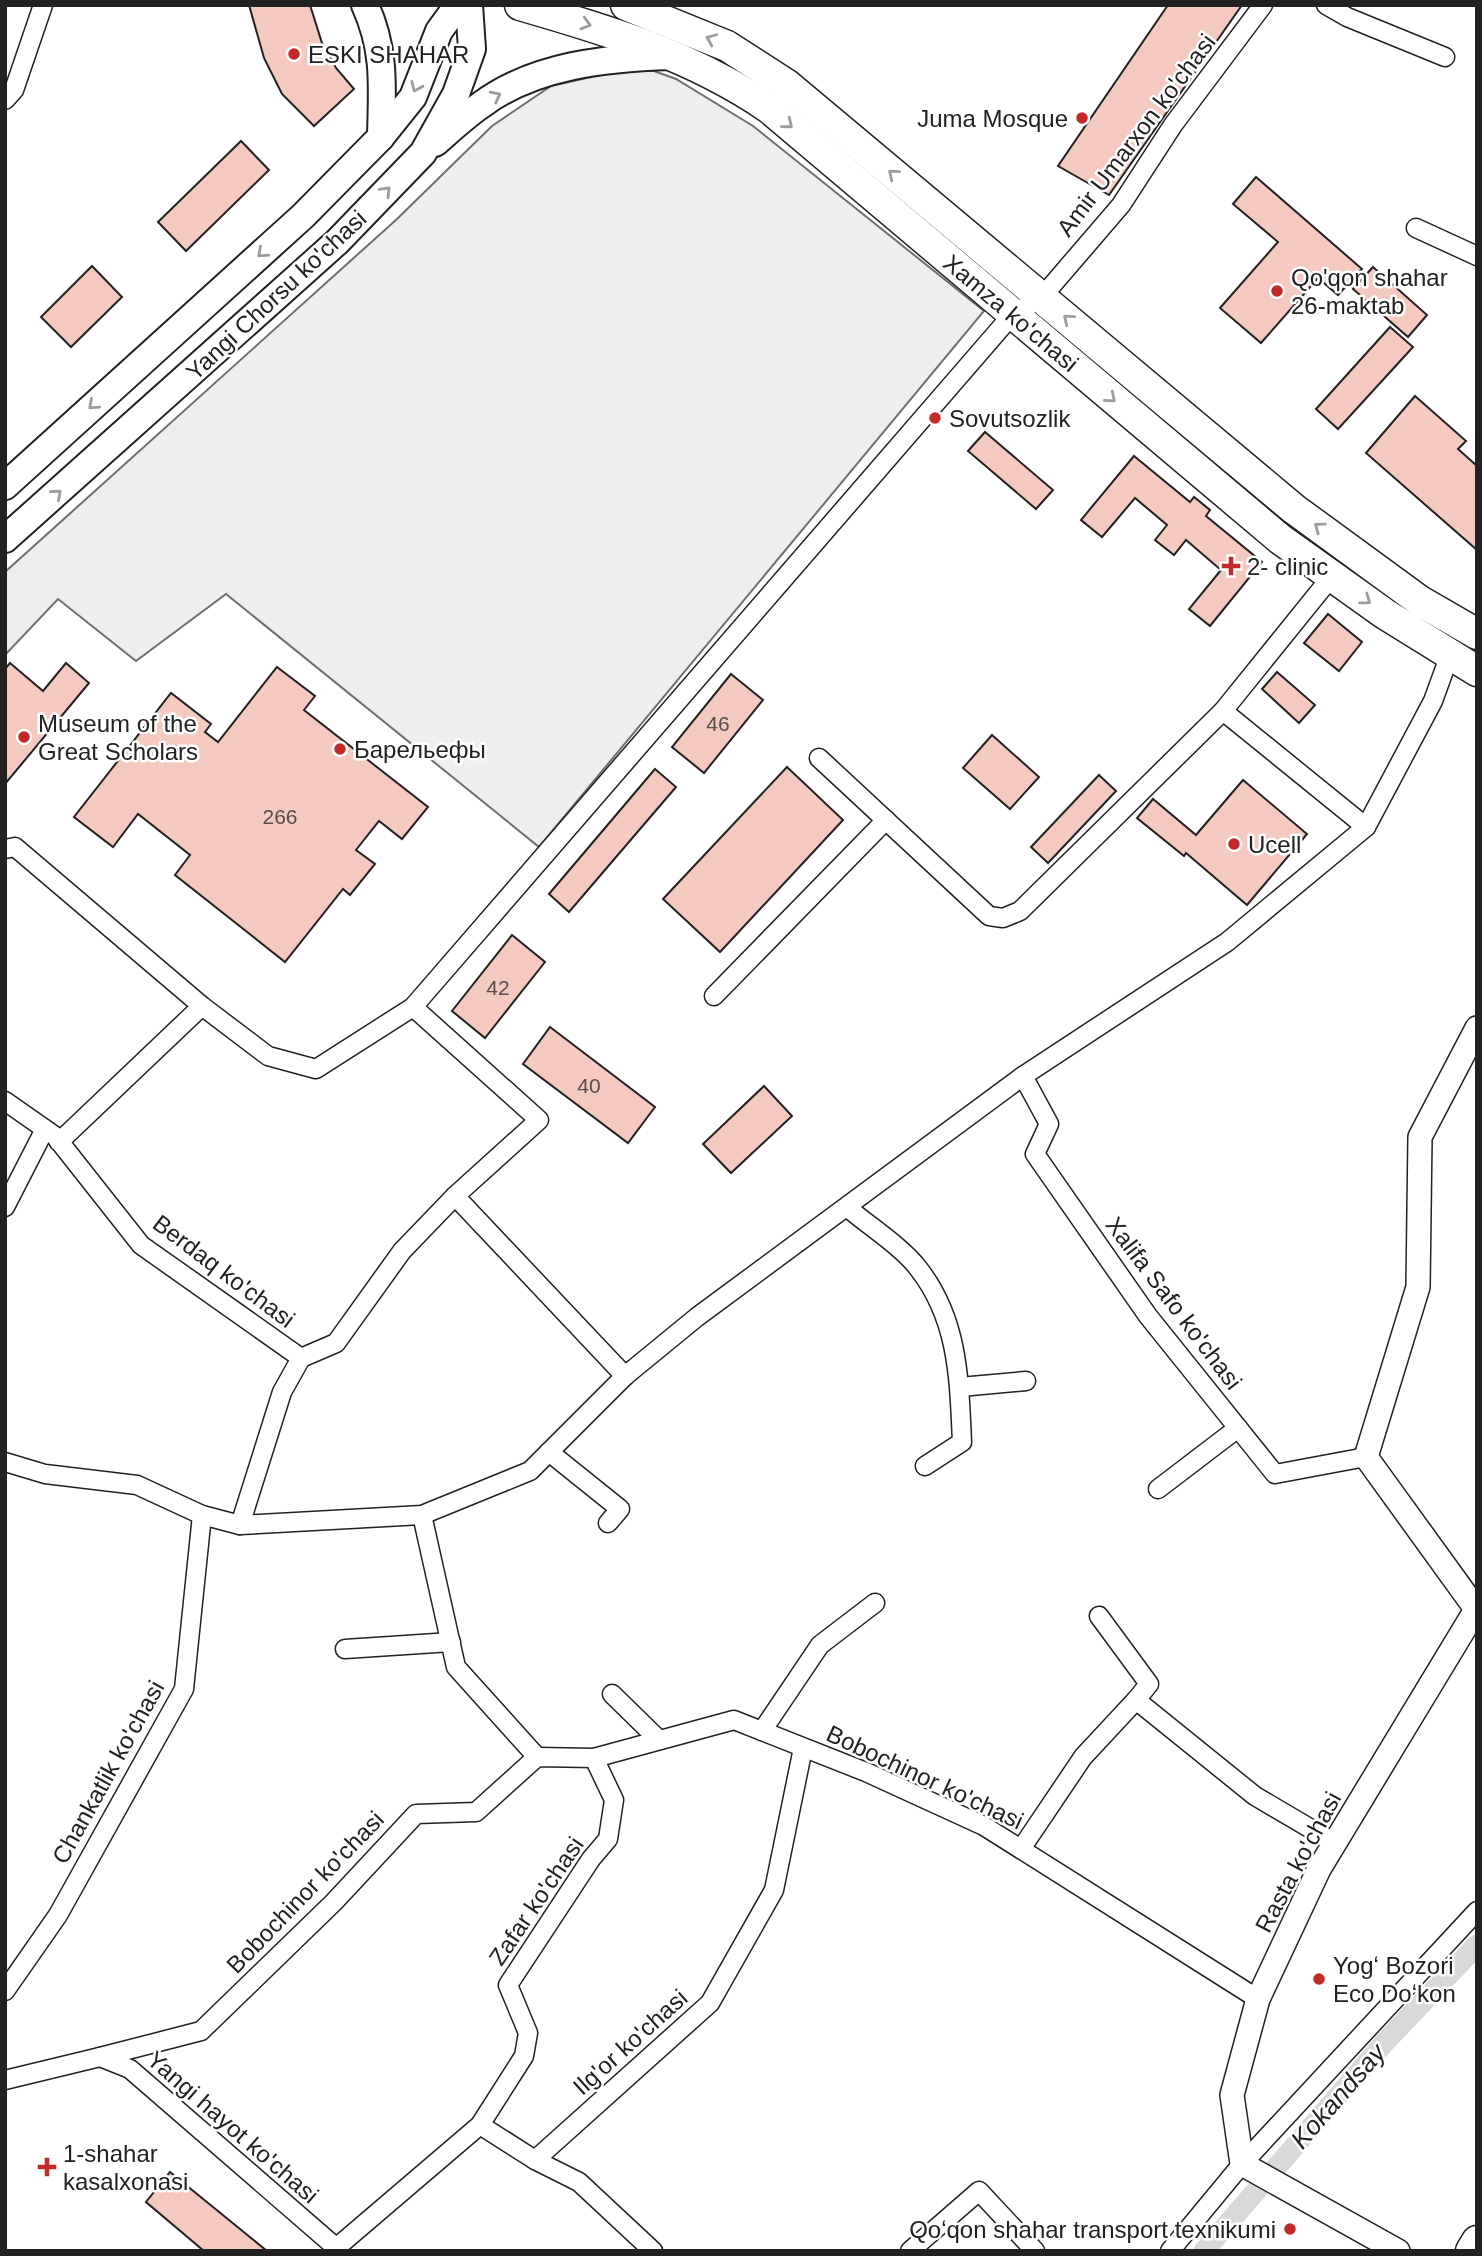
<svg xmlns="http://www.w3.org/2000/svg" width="1482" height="2256" font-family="Arial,sans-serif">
<rect width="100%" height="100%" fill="#fff"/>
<polygon fill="#eee" stroke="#6f6f6f" stroke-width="2" points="640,66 676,79 753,126 984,311 539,847 226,594 136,661 58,599 5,655 5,572 397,219 492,126 551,86"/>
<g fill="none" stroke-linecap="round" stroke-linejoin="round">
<polyline stroke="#d9d9d9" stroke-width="21" points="1204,2251 1384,2043 1477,1945"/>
</g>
<g fill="#f3c9c0" stroke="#222" stroke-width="2">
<polygon points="249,5 310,5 322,43 336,68 354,89 314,126 282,94 264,58"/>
<polygon points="1168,5 1242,5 1109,195 1058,166"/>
<polygon points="241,141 269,170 186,251 158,222"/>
<polygon points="1256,177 1362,269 1338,295 1318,278 1261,343 1220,308 1278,242 1233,204"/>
<polygon points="92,266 122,297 71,347 41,317"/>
<polygon points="1373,267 1427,315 1408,337 1353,289"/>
<polygon points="1390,327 1413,347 1338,429 1316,409"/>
<polygon points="1415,396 1466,441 1458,449 1477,466 1477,550 1366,453"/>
<polygon points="985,432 1053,490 1036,509 968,451"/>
<polygon points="1134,456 1190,502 1194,497 1210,510 1206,516 1262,562 1210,626 1189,609 1221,570 1186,540 1174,555 1155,540 1167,525 1135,498 1102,537 1081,520"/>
<polygon points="1328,614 1362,642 1339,671 1304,643"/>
<polygon points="10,663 43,691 66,663 89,683 5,784 5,669"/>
<polygon points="277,667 315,696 304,710 428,807 402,839 379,821 356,850 375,864 350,895 343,889 285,962 175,875 190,855 138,814 113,847 74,817 171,693 211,724 205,732 218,742"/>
<polygon points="1277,672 1315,705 1299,723 1262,689"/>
<polygon points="731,674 763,700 704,773 672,747"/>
<polygon points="992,735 1039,777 1010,809 963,768"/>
<polygon points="787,767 843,820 720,952 663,899"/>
<polygon points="655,769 676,787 569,912 549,894"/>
<polygon points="1099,775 1116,791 1048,863 1031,847"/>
<polygon points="1243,780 1307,834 1247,905 1186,853 1184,856 1137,818 1153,799 1196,835"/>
<polygon points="512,935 545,962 485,1038 452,1011"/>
<polygon points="550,1027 655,1107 628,1143 523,1064"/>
<polygon points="764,1086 792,1116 731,1173 703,1144"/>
<polygon points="170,2172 267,2251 204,2251 146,2202"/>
</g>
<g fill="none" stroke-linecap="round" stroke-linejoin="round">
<defs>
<g id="minor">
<polyline points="1326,5 1347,17 1445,57"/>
<polyline points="5,100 14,90 43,5"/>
<polyline points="1416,228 1477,256"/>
<polyline points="1223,711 1366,827"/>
<polyline points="819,758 989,916 1003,918 1020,911 1223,711 1332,576"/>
<polyline points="5,849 15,847 202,1006 268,1056 316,1069 413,1007 1012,315 1042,297 1121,205 1173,125 1263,5"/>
<polyline points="714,996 886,820"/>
<polyline points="1023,1076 1049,1124 1035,1154 1148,1316 1275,1474 1366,1457"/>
<polyline points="5,1101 55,1136 141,1245 301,1358"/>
<polyline points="59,1142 202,1006"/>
<polyline points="455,1196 625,1376"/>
<polyline points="5,1207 45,1129"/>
<path d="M848,1208C869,1226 902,1247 918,1268C959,1320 959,1380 962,1442L925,1466"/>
<polyline points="960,1387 1026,1381"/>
<polyline points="549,1452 620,1509 608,1523"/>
<polyline points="5,1462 45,1474 137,1485 202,1515 240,1525 422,1515 530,1471 625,1376 697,1317 1023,1076 1227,942 1366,827 1433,701 1449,657"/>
<polyline points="1158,1489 1238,1428"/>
<polyline points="422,1515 456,1667 537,1757"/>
<polyline points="240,1525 282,1392 301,1358 336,1343 402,1251 455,1196 539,1120 413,1007"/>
<polyline points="1099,1616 1149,1684 1136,1700 1255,1796 1335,1843"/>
<polyline points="345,1649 451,1642"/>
<polyline points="612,1694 659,1740"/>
<polyline points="762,1731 820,1645 875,1603"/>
<polyline points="1021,1849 1083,1757 1136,1700"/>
<polyline points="5,1991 58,1915 184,1689 202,1515"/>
<polyline points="100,2057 201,2031 334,1902 416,1814 476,1812 537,1757 594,1758 734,1720 866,1772 984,1826 1258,1999"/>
<polyline points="5,2080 100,2057 130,2069 340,2251"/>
<polyline points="480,2125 535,2160 579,2182 653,2251"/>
<polyline points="535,2160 710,2003 774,1890 803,1748"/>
<polyline points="336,2248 480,2125 524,2056 528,2033 508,1985 591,1859 608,1839 614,1800 594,1758"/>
<polyline points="910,2251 979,2191 1035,2251"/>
<polyline points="1170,2251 1242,2164 1477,1911"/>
</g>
<g id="tertiary">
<polyline points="1476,1609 1366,1457 1418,1287 1420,1137 1477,1028"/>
<polyline points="1398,2251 1242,2164 1232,2095 1258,1999 1319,1869 1477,1608"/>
</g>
<g id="secondary">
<path d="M365,5C386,51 382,88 381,137"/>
<path d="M435,143C450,130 465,116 481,105C534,65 607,58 671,56"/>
<polyline points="5,486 303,216 381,137 413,97 439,31 458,5"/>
<polyline points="5,539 337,242 423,153 456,94 472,49 469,5"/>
</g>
<g id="primary">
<path d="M520,5C610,31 691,55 769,108L1280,539L1385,614L1477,671"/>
<polyline points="626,5 727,46 786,84 1294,509 1420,601 1477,634"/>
<polyline points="1471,2251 1477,2241"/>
</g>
</defs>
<use href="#minor" stroke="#222" stroke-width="21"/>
<use href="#tertiary" stroke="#222" stroke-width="26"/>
<use href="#secondary" stroke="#222" stroke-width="30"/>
<use href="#primary" stroke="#222" stroke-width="33"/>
<use href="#minor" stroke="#fff" stroke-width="18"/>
<use href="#tertiary" stroke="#fff" stroke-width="23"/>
<use href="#secondary" stroke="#fff" stroke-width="26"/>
<use href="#primary" stroke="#fff" stroke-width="30"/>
</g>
<defs><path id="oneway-chevron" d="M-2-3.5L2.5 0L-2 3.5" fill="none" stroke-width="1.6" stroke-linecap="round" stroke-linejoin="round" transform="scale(1.75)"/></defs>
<g stroke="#9c9c9c">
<use href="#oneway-chevron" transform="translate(586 24) rotate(16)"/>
<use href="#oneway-chevron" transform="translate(711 39) rotate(-157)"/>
<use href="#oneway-chevron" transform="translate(416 87) rotate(114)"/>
<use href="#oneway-chevron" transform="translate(496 96) rotate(-27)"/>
<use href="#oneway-chevron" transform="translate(788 124) rotate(39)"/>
<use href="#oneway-chevron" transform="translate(893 174) rotate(-140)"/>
<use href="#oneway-chevron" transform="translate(386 191) rotate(-46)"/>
<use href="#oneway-chevron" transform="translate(262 253) rotate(138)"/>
<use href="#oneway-chevron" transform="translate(1068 319) rotate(-140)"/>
<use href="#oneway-chevron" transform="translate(1111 398) rotate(40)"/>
<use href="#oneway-chevron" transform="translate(93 405) rotate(138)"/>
<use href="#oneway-chevron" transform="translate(57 494) rotate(-41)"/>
<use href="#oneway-chevron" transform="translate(1319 527) rotate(-144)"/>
<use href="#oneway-chevron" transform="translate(1366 600) rotate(36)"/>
</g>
<g fill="#c62828" stroke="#fff" stroke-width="2.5">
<circle cx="294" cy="54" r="7"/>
<circle cx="1082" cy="118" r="7"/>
<circle cx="1277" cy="291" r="7"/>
<circle cx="935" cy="418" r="7"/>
<path d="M1227.5 555.5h7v7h7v7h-7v7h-7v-7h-7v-7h7z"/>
<circle cx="24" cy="737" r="7"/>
<circle cx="340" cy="749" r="7"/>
<circle cx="1234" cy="844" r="7"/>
<circle cx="1319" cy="1979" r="7"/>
<path d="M43.5 2156.5h7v7h7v7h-7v7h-7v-7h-7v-7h7z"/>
<circle cx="1290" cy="2229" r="7"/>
</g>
<g text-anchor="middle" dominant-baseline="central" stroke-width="5" stroke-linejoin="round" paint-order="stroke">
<g font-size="21" fill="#564c4a">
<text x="718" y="723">46</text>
<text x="280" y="816">266</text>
<text x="498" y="987">42</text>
<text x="589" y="1085">40</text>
</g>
<g font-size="24" fill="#222" stroke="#fff" text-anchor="start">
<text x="308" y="54">ESKI SHAHAR</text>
<text x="1068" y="118" text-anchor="end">Juma Mosque</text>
<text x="1291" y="277">Qo'qon shahar<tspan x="1291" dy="28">26-maktab</tspan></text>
<text x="949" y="418">Sovutsozlik</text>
<text x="1247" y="566">2- clinic</text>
<text x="38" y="723">Museum of the<tspan x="38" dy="28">Great Scholars</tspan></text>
<text x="354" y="749">Барельефы</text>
<text x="1248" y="844">Ucell</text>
<text x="1333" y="1965">Yogʻ Bozori<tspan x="1333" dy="28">Eco Doʻkon</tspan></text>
<text x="63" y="2153">1-shahar<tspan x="63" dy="28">kasalxonasi</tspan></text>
<text x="1276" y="2229" text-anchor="end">Qoʻqon shahar transport texnikumi</text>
</g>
<g font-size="24" fill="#222" stroke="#fff">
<text transform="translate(1136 135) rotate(-53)">Amir Umarxon ko'chasi</text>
<text transform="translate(276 295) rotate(-43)">Yangi Chorsu ko'chasi</text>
<text transform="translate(1011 313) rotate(40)">Xamza ko'chasi</text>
<text transform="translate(224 1271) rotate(37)">Berdaq ko'chasi</text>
<text transform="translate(1174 1303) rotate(53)">Xalifa Safo ko'chasi</text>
<text transform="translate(108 1772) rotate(-61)">Chankatlik ko'chasi</text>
<text transform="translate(925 1777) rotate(25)">Bobochinor ko'chasi</text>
<text transform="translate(1298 1862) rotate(-62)">Rasta ko'chasi</text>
<text transform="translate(305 1892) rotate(-46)">Bobochinor ko'chasi</text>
<text transform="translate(536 1901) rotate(-56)">Zafar ko'chasi</text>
<text transform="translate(630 2042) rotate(-42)">Ilg'or ko'chasi</text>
<text transform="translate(233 2127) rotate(41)">Yangi hayot ko'chasi</text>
</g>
<g font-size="26" font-style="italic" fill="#222" stroke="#fff">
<text transform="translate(1338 2096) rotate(-49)">Kokandsay</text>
</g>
</g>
<rect width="1482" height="2256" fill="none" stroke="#222222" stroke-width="14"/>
</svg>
